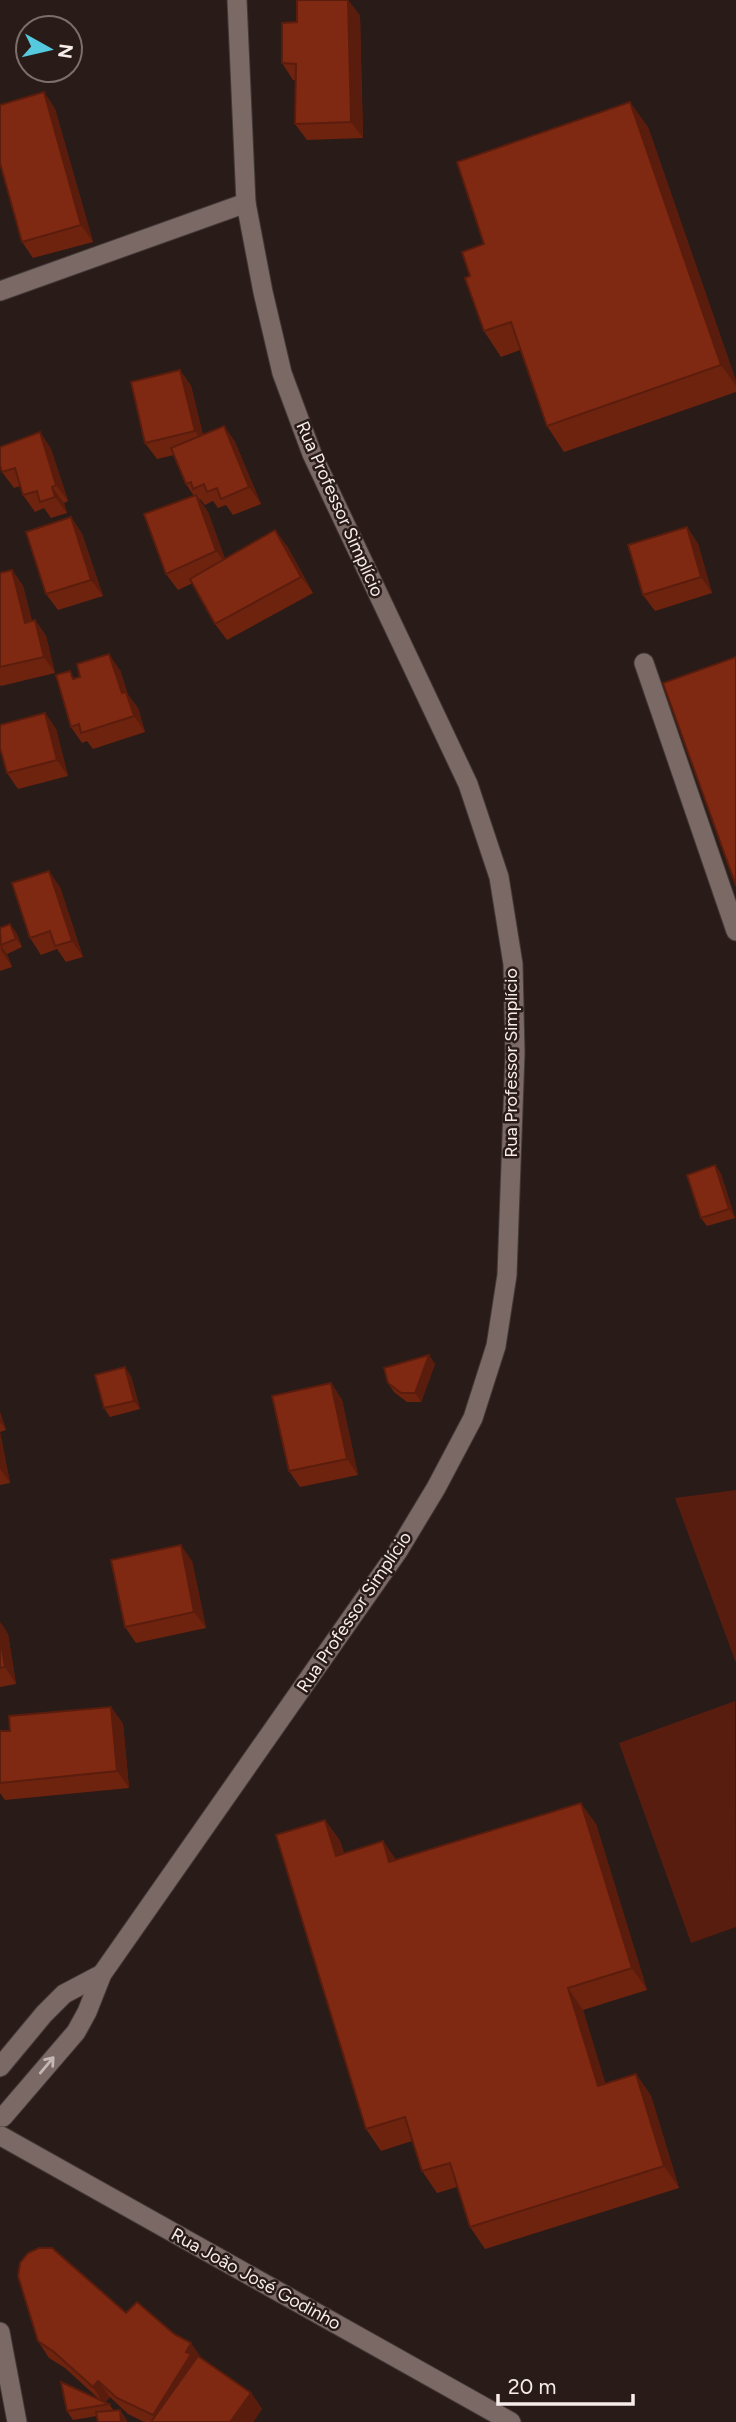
<svg xmlns="http://www.w3.org/2000/svg" width="736" height="2422" font-family="Figtree,sans-serif">
<rect width="100%" height="100%" fill="#291b18"/>
<g fill="#581d0f">
<polygon points="736,1490 736,1663 675,1498"/>
<polygon points="735,1701 736,1927 691,1943 619,1743"/>
</g>
<g fill="none" stroke-linecap="round" stroke-linejoin="round">
<defs>
<polyline id="service" points="644,663 736,931"/>
<g id="minor">
<polyline points="0,291 246,203"/>
<polyline points="0,2332 17,2422"/>
</g>
<g id="tertiary">
<polyline points="0,2067 44,2014 64,1994 102,1974"/>
<polyline points="3,2117 76,2032 87,2012 102,1974 398,1551 436,1488 473,1418 496,1346 507,1275 515,1053 513,964 499,877 468,784 312,454 282,373 263,292 246,203 237,0"/>
<polyline points="1,2136 511,2422"/>
</g>
</defs>
<use href="#service" stroke="#433937" stroke-width="21"/>
<use href="#minor" stroke="#433937" stroke-width="21"/>
<use href="#tertiary" stroke="#433937" stroke-width="21"/>
<use href="#service" stroke="#7a6965" stroke-width="19"/>
<use href="#minor" stroke="#7a6965" stroke-width="19"/>
<use href="#tertiary" stroke="#7a6965" stroke-width="19"/>
</g>
<g fill="#6e230f">
<polygon points="348,0 360,16 363,138 307,140 295,124 296,80 293,80 282,63 297,22"/>
<polygon points="44,92 55,109 93,242 33,258 22,242"/>
<polygon points="648,127 736,381 736,392 564,452 547,426 520,350 501,357 484,331 470,276 484,244"/>
<polygon points="180,370 191,386 203,435 224,426 235,442 261,504 233,515 226,505 218,508 213,501 205,505 200,499 199,499 208,512 225,559 287,546 313,593 227,640 215,624 193,583 178,590 166,574 194,496 186,484 174,455 157,459 145,443"/>
<polygon points="40,432 51,449 68,501 64,503 67,513 51,518 44,508 35,512 23,495 20,486 14,488 2,472"/>
<polygon points="71,517 82,534 103,596 58,610 46,594"/>
<polygon points="687,527 698,544 712,593 655,611 643,595"/>
<polygon points="12,570 23,586 32,621 35,620 46,636 55,673 1,686 0,685 0,573"/>
<polygon points="120,670 128,695 138,708 145,732 93,749 87,741 82,743 71,727 76,678"/>
<polygon points="45,713 56,729 68,776 18,789 7,773"/>
<polygon points="60,887 83,957 66,962 57,949 41,955 30,938"/>
<polygon points="0,928 16,932 22,947 7,954 12,967 0,971"/>
<polygon points="715,1165 721,1174 735,1218 707,1226 701,1218"/>
<polygon points="435,1364 421,1402 407,1402 394,1392 388,1383"/>
<polygon points="131,1376 140,1409 110,1417 104,1408"/>
<polygon points="331,1383 342,1400 358,1475 300,1487 289,1471"/>
<polygon points="0,1412 6,1430 0,1432 10,1483 0,1485"/>
<polygon points="192,1561 206,1628 136,1643 125,1627"/>
<polygon points="0,1622 8,1634 16,1684 0,1687"/>
<polygon points="111,1707 123,1724 129,1788 5,1800 0,1793 0,1731 10,1731"/>
<polygon points="325,1820 340,1841 344,1853 383,1841 396,1860 596,1824 647,1990 583,2010 605,2084 636,2074 651,2096 679,2188 485,2249 470,2227 457,2187 437,2193 422,2171 412,2141 381,2151 366,2129"/>
<polygon points="126,2313 202,2359 251,2393 262,2409 253,2422 146,2422 143,2421 144,2422 128,2414 110,2397 105,2402 109,2404 114,2411 120,2410 126,2419 127,2422 98,2422 97,2416 73,2420 67,2411 100,2400 65,2368 49,2358 38,2341"/>
</g>
<g fill="#5a1d0d">
<polygon points="348,0 360,16 363,138 351,122"/>
<polygon points="44,92 55,109 93,242 81,225"/>
<polygon points="630,102 648,127 736,381 736,386 721,365"/>
<polygon points="180,370 191,386 206,447 195,431"/>
<polygon points="224,426 235,442 261,504 249,487"/>
<polygon points="40,432 51,449 68,501 56,485"/>
<polygon points="52,487 64,503 67,513 55,497"/>
<polygon points="196,495 208,512 228,567 216,551"/>
<polygon points="71,517 82,534 103,596 91,580"/>
<polygon points="687,527 698,544 712,593 701,577"/>
<polygon points="275,530 287,546 313,593 301,577"/>
<polygon points="12,570 23,586 36,639 25,623"/>
<polygon points="35,620 46,636 55,673 44,657"/>
<polygon points="109,654 120,670 128,695 138,708 145,732 134,716 122,693"/>
<polygon points="45,713 56,729 68,776 57,760"/>
<polygon points="49,871 60,887 83,957 72,941"/>
<polygon points="10,924 16,932 22,947 16,939"/>
<polygon points="0,934 1,945 7,954 12,967 1,950"/>
<polygon points="715,1165 721,1174 735,1218 729,1209"/>
<polygon points="429,1355 435,1364 421,1402 415,1393"/>
<polygon points="125,1367 131,1376 140,1409 134,1401"/>
<polygon points="331,1383 342,1400 358,1475 347,1459"/>
<polygon points="0,1412 6,1430 0,1422"/>
<polygon points="0,1432 10,1483 0,1469"/>
<polygon points="181,1545 192,1561 206,1628 194,1612"/>
<polygon points="0,1622 8,1634 16,1684 5,1667 0,1637"/>
<polygon points="111,1707 123,1724 129,1788 117,1771"/>
<polygon points="581,1803 596,1824 647,1990 632,1968"/>
<polygon points="325,1820 340,1841 351,1877 336,1856"/>
<polygon points="383,1841 398,1863 389,1862"/>
<polygon points="568,1988 583,2010 613,2108 598,2086"/>
<polygon points="636,2074 651,2096 679,2188 664,2166"/>
<polygon points="191,2343 203,2360 158,2422 153,2415"/>
<polygon points="98,2381 110,2397 104,2404 93,2387"/>
<polygon points="251,2393 262,2409 253,2422 230,2422"/>
<polygon points="120,2410 126,2419 127,2422 121,2422"/>
</g>
<g fill="#802912" stroke="#5a1d0d" stroke-width="2">
<polygon points="297,0 348,0 351,122 295,124 296,64 282,63 282,23 297,22"/>
<polygon points="44,92 81,225 22,242 0,163 0,105"/>
<polygon points="630,102 721,365 547,426 511,322 484,331 465,278 470,276 462,252 484,244 457,162"/>
<polygon points="180,370 195,431 145,443 131,382"/>
<polygon points="224,426 249,487 221,499 217,488 207,492 204,484 193,489 191,482 186,484 171,448"/>
<polygon points="40,432 56,485 52,487 55,497 40,502 37,491 23,495 15,468 2,472 0,465 0,447"/>
<polygon points="196,495 216,551 166,574 144,514"/>
<polygon points="71,517 91,580 46,594 26,532"/>
<polygon points="687,527 701,577 643,595 628,545"/>
<polygon points="275,530 301,577 215,624 190,579"/>
<polygon points="12,570 25,623 35,620 44,657 0,667 0,573"/>
<polygon points="109,654 122,693 126,692 134,716 81,733 79,724 71,727 56,675 70,671 73,679 80,677 77,664"/>
<polygon points="736,657 736,886 663,683"/>
<polygon points="45,713 57,760 7,773 0,748 0,725"/>
<polygon points="49,871 72,941 55,946 50,931 30,938 12,883"/>
<polygon points="10,924 16,939 1,945 0,928"/>
<polygon points="715,1165 729,1209 701,1218 687,1175"/>
<polygon points="429,1355 415,1393 401,1393 388,1383 384,1368"/>
<polygon points="125,1367 134,1401 104,1408 95,1375"/>
<polygon points="331,1383 347,1459 289,1471 272,1396"/>
<polygon points="181,1545 194,1612 125,1627 111,1560"/>
<polygon points="0,1637 5,1667 0,1668"/>
<polygon points="111,1707 117,1771 0,1783 0,1731 10,1731 9,1716"/>
<polygon points="581,1803 632,1968 568,1988 598,2086 636,2074 664,2166 470,2227 450,2163 422,2171 405,2117 366,2129 276,1835 325,1820 336,1856 383,1841 389,1862"/>
<polygon points="39,2248 52,2248 126,2313 137,2302 174,2334 191,2343 186,2352 191,2354 153,2415 117,2398 98,2381 93,2387 54,2352 38,2341 18,2276 20,2263 28,2253"/>
<polygon points="198,2356 251,2393 230,2422 151,2422"/>
<polygon points="61,2382 109,2404 67,2411"/>
<polygon points="120,2410 121,2422 98,2422 96,2412"/>
</g>
<defs><path id="oneway-shaft" d="M-6 0H5M1.5-3L5.5 0L1.5 3" fill="none" stroke-width="1.6" stroke-linecap="round" stroke-linejoin="round" transform="scale(1.75)"/></defs>
<use stroke="#c4b8b5" href="#oneway-shaft" transform="translate(47 2065) rotate(-50)"/>
<g text-anchor="middle" dominant-baseline="central" stroke-width="5" stroke-linejoin="round" paint-order="stroke">
<g font-size="18" fill="#f6edea" stroke="#291b18">
<text transform="translate(340 509) rotate(66)">Rua Professor Simplício</text>
<text transform="translate(511 1063) rotate(-90)">Rua Professor Simplício</text>
<text transform="translate(354 1612) rotate(-56)">Rua Professor Simplício</text>
<text transform="translate(256 2279) rotate(29)">Rua João José Godinho</text>
</g>
</g>
<g transform="translate(49 49) rotate(98)"><circle r="33" fill="#291b18" stroke="#7b6f6c" stroke-width="2"/>
<path d="M0-5L12 26L0 18L-12 26Z" fill="#55cadf"/>
<text y="-10" font-size="19" font-weight="bold" text-anchor="middle" fill="#f6edea">N</text>
</g>
<path d="M498 2394v10h135v-10" fill="none" stroke="#f6edea" stroke-width="3.5"/>
<text x="508" y="2394" font-size="21" fill="#f6edea" stroke="#291b18" stroke-width="5" paint-order="stroke">20 m</text>
</svg>
